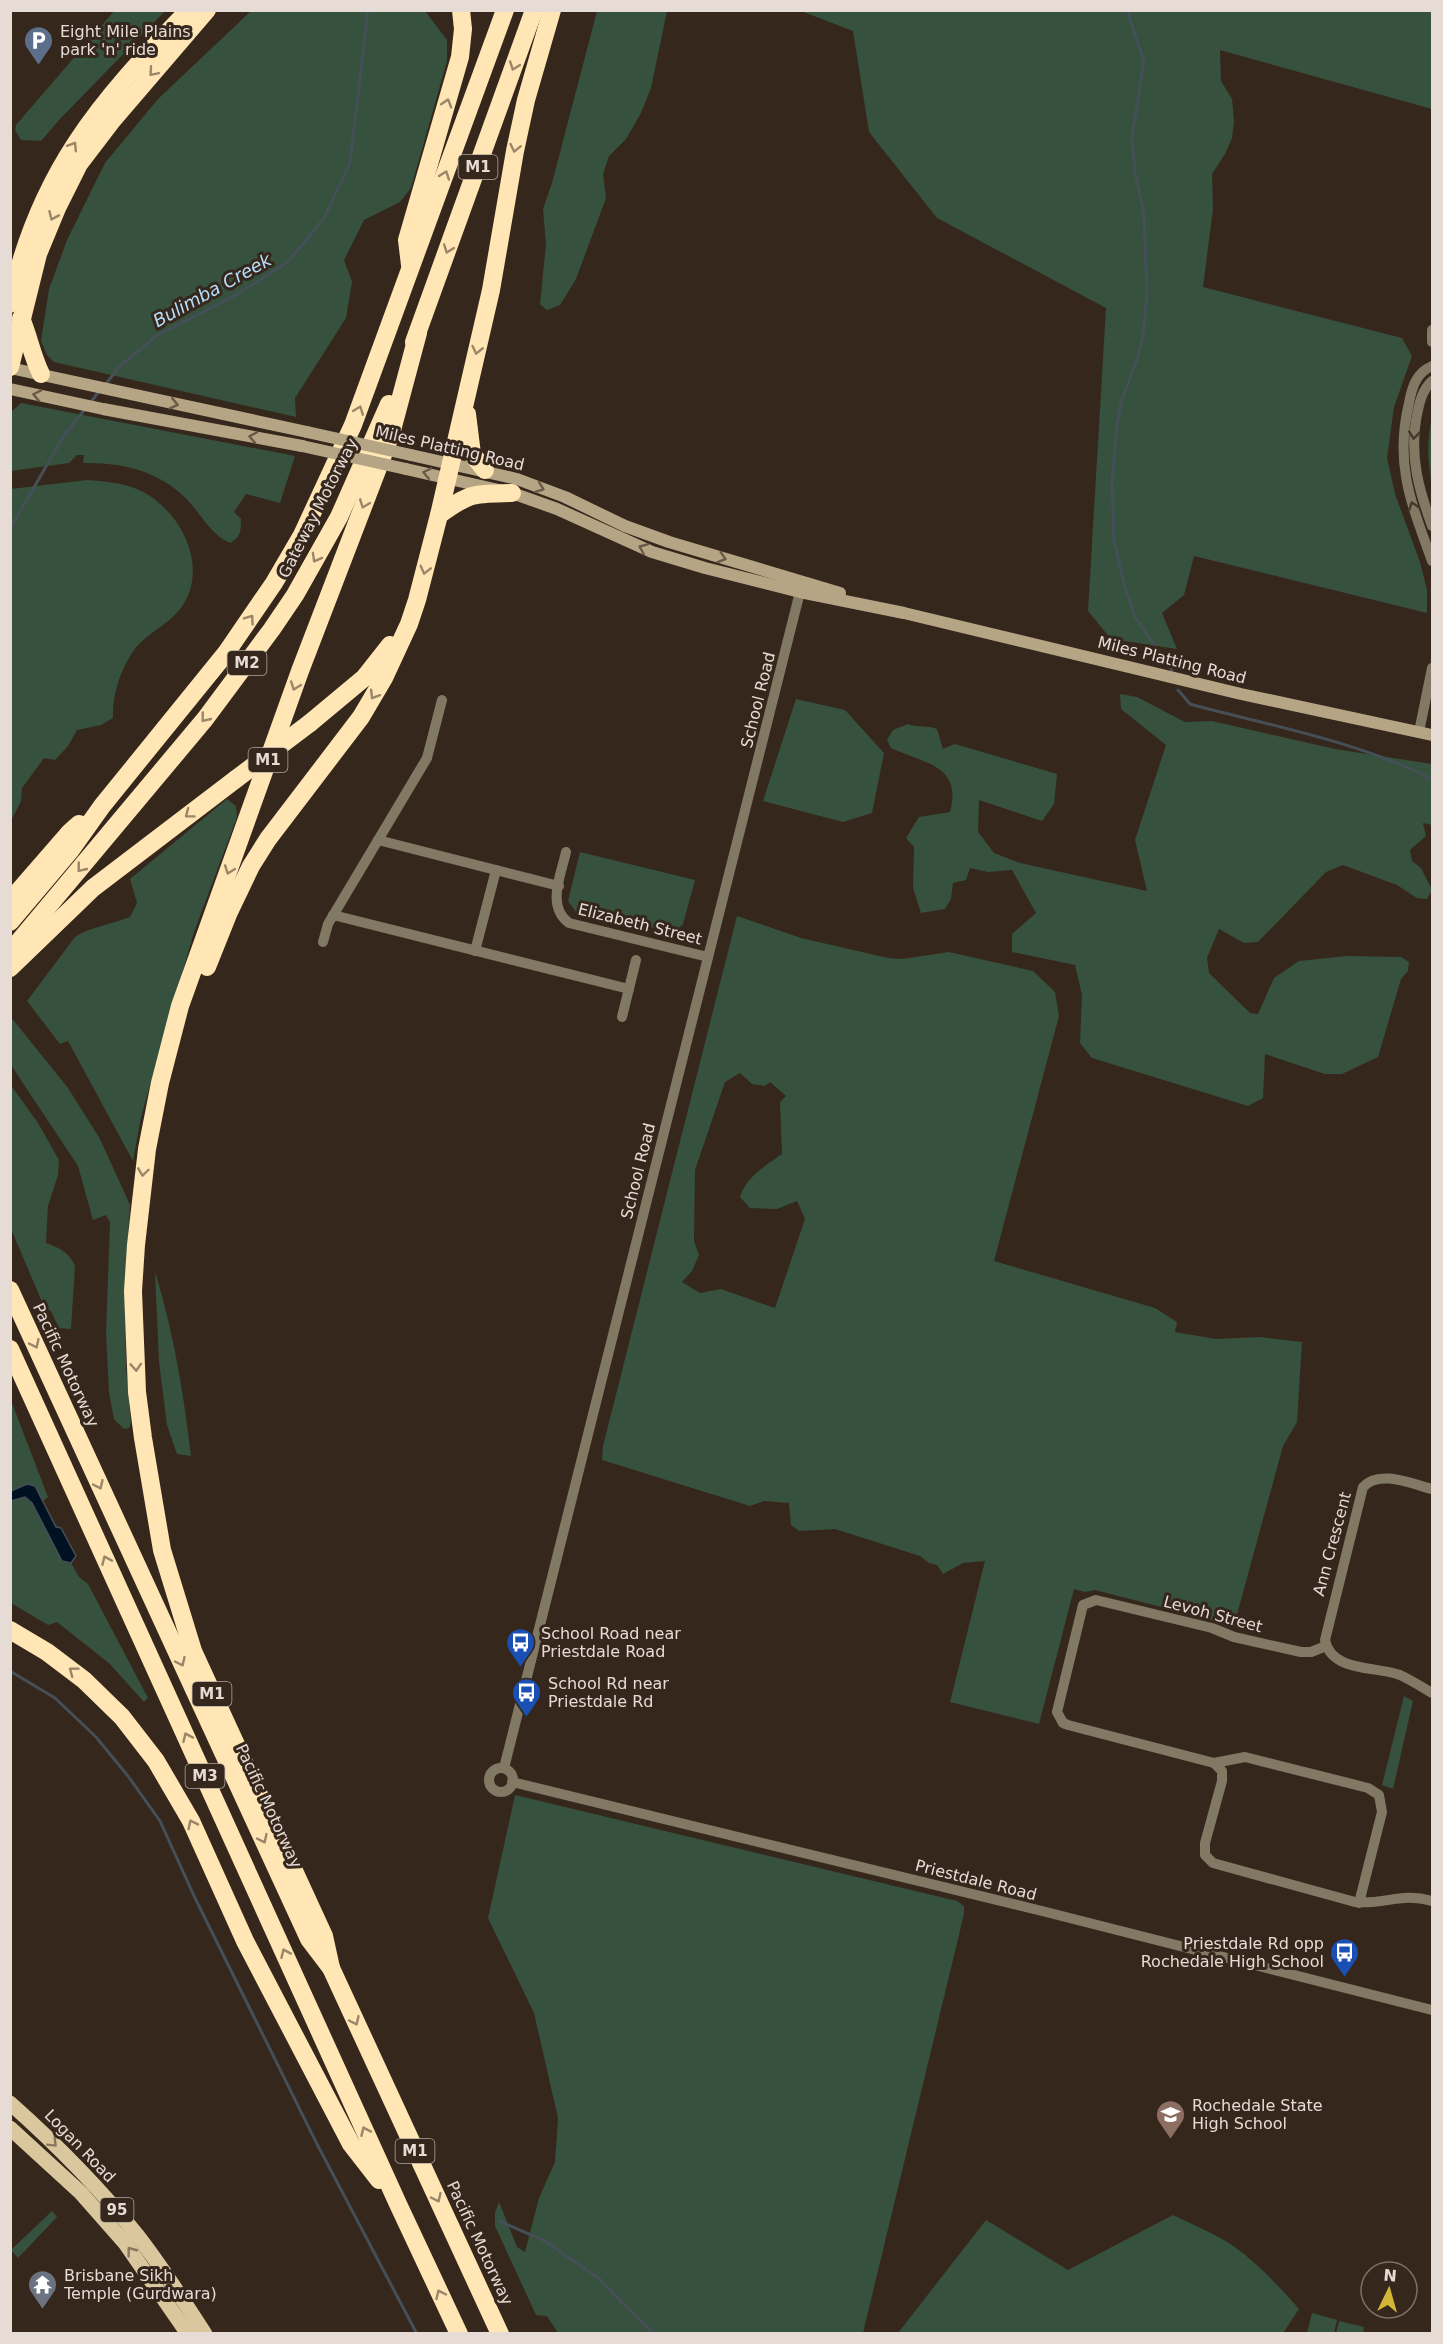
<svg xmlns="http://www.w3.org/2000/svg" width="1443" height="2344" font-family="'DejaVu Sans',sans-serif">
<rect width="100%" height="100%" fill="#36271c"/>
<g fill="#36513d" fill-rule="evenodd">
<polygon points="115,10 165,11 60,119 41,141 21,140 15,130 16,125"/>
<polygon points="251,11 425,11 447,40 447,61 411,188 400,202 364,220 344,260 352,282 346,318 295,398 296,417 54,362 47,355 41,341 49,289 67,240 105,163 158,99"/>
<polygon points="597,11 667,11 651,88 641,113 626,139 609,156 603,174 606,198 576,279 560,305 547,310 540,304 546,244 543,209 552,183"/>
<polygon points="801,11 1432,11 1432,109 1220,50 1221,81 1232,99 1234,122 1232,138 1225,154 1212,174 1213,209 1203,287 1402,338 1412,356 1394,407 1387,458 1395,494 1420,562 1427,590 1427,613 1194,556 1184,595 1162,613 1177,649 1111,639 1088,611 1106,308 937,218 869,132 853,31"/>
<path d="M21,403L295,456L280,503L246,494L234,512L241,519C241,530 241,537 230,543C212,535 204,519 191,504C164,472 123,462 83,463L84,455H77L69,463L11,471V412Z"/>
<path d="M1432,417V483C1427,461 1427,439 1432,417Z"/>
<path d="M87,480C127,483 149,487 175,520C194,546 201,582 180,609C167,626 143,635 132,653C120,671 112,696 113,718L101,725L77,730L68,746L55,760L44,758L22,788L21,801L11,821V489Z"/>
<path d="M1120,694L1137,697L1185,722L1212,721L1335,749L1432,764V825L1423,823L1426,836L1410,850L1412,861L1421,868L1432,890L1427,899L1417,898L1397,885L1343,865L1326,872L1258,942L1244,943L1219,929L1207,958L1209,973L1250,1013L1258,1014L1274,978L1299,961L1347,956L1401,957L1409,962L1408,971L1401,979L1378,1057L1342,1074H1325L1265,1054L1263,1098L1248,1106L1092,1058L1080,1043L1082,995L1075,965L1012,952V934L1036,913L1012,870L988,872L970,868L966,880L953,883L951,899L945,909L921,913L913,888L914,847L906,838L919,817L950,812C963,764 922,763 891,748L887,740L893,730L908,724C918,728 927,725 937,729L943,749L955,744L1057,774L1054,804L1042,821L979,800L978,832L994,853L1020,863L1147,891L1135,840L1166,745L1121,709Z"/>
<polygon points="796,699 845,710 884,753 872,813 843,822 763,801"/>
<path d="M227,799L236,806L237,817L194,932L141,1117L133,1161L68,1041L60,1044L27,1001L75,937C88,928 112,924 130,917L137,903L130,879Z"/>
<polygon points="580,852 695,880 683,924 677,930 637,926 576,912 568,901"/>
<path d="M737,916L801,938L888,958L902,959L949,952L1033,971L1055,992L1059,1016L994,1261L1155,1308L1177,1322L1175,1332L1216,1339L1260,1337L1302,1342L1297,1422L1283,1446L1235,1622L1212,1620L1095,1590L1085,1592L1074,1589L1039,1724L950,1702L985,1561L963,1563L943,1574L937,1565L929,1563L920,1556L835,1529L799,1531L791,1525L789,1503L764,1501L750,1506L602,1460L603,1446ZM740,1073L752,1084L765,1086L770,1082L786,1096L780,1102L782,1154C765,1166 746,1177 740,1197L750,1208L777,1209L797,1201L805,1219L775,1308L721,1289L700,1293L682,1282L692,1271L699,1255L694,1241L695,1170L725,1082Z"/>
<polygon points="10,1016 68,1088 100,1139 130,1205 125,1289 126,1369 131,1423 129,1428 124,1429 114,1419 109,1393 106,1333 110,1222 106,1215 93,1220 78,1166 11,1065"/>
<path d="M10,1084L38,1123L59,1160L58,1175L48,1206L46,1243C58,1247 70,1253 75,1266L71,1329L59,1328L51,1311L45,1309L11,1229Z"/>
<path d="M155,1272C174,1334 183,1391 191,1456L177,1454L167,1425L159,1362Z"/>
<polygon points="10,1398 48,1497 43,1501 35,1486 27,1484 11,1491"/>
<polygon points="25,1497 32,1503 62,1561 71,1563 79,1577 88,1584 148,1698 144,1702 110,1664 57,1622 48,1625 11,1603 11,1501"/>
<polygon points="1404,1696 1413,1701 1393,1789 1382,1785"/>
<polygon points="515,1795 957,1901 964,1906 964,1914 863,2333 558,2333 547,2316 536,2315 495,2226 495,2213 499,2202 517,2247 525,2252 539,2198 555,2162 558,2118 534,2013 488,1918"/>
<polygon points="52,2211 57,2217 18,2258 11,2250"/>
<path d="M1173,2215C1190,2223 1208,2231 1224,2240C1252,2257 1278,2285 1299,2309L1283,2333H898L986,2220L1068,2270Z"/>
<polygon points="1312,2313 1337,2320 1334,2333 1307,2333"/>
<polygon points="1339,2321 1364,2327 1363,2333 1336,2333"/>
</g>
<polygon fill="#001221" stroke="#454f57" stroke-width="1.5" points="27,1484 35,1486 56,1527 61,1528 76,1556 71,1563 62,1561 32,1503 25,1497 11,1501 11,1491"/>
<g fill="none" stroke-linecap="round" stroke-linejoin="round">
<g stroke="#454f57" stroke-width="3">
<polyline points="1129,10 1130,20 1144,61 1132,137 1135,172 1144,214 1147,295 1143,336 1138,357 1121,402 1117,426 1112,482 1114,541 1125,587 1135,617 1172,670"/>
<polyline points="105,385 119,367 156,336 234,296 288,262 324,218 350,163 368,10"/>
<polyline points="91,402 100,390"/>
<polyline points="10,529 63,437 85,409"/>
<path d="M1178,690L1190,704C1271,726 1357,741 1432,779"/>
<polyline points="10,1671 55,1698 96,1737 128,1776 160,1821 195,1898 317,2144 417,2334"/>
<polyline points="499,2221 545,2241 601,2280 622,2303 655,2334"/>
</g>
<g stroke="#827965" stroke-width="10">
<polyline points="1432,330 1432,342"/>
<path d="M1432,366C1416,373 1412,387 1409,403C1394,465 1412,505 1432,561"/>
<path d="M1432,381C1421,391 1419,405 1416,420C1410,458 1419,490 1432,526"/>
<polyline points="1419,732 1432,668"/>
<polyline points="378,840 559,886"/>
<path d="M566,852C561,875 546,906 569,923L708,957"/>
<polyline points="333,915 629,989"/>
<polyline points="323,942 328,924 427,758 442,700"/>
<polyline points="475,951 496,870"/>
<polyline points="622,1017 636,960"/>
<path d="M1432,1489C1412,1484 1379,1469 1363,1487L1325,1640C1331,1672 1375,1666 1400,1675C1411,1680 1422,1687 1432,1693"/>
<polyline points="1326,1646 1311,1652 1301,1652 1234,1637 1212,1628 1096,1600 1083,1605 1057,1712 1063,1723 1068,1725 1214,1763 1245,1757 1368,1788 1379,1795 1382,1812 1359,1903"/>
<path d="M1214,1763L1222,1771V1781L1205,1843V1855L1213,1863L1355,1902C1384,1905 1401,1892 1432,1901"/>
<polyline points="504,1768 802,584"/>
<circle cx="501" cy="1780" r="12"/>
<polyline points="512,1782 1046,1912 1432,2010"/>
</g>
<g stroke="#b5a585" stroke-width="12">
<polyline points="10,368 307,432"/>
<polyline points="10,389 103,409 302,446"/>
<polyline points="411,455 517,479 565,497 625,526 669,542 840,593"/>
<polyline points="406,469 512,493 557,509 652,552 705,568 800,592 904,613 1241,694 1432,735"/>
</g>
<g stroke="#dbc79e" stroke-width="15">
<path d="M10,2103C56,2144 99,2187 137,2235C162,2267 183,2300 205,2334"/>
<polyline points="10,2128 81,2193 125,2243 188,2334"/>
</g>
<g stroke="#ffe6b4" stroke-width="18">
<polyline points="410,265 407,240 460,57 463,29 461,10"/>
<path d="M10,304C38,174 98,103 189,10"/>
<path d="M21,318C29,337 32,356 41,374"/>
<polyline points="414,342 534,10"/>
<polyline points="10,367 38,254 57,208 79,164 111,122 207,10"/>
<polyline points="467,414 472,454 485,470"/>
<path d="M439,515C471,492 473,494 512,493"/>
<polyline points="310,723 364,678 390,645"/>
<polyline points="10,901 70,832 79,824"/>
<polyline points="10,922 70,851 102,806 226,653 274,583 302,535 353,425 505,10"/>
<polyline points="10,952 205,719 272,629 295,595 339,517 389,404"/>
<polyline points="207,967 229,912 251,866 268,839 361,717 384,678 409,624 417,600 439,515 491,290 515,151 526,100 552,10"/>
<polyline points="10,968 93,888 236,779"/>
<polyline points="10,1290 309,1939 331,1968 500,2334"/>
<polyline points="10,1349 398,2204 459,2334"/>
<polyline points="10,1630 47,1652 84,1680 122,1717 156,1761 191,1821 245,1941 351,2144 379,2180"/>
<polyline points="331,1968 324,1936 193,1651 162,1550 143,1438 137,1392 133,1291 136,1245 147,1149 160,1083 180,1006 300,671 391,434 418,333"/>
</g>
<g stroke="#b5a585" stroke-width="12">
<polyline points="307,432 411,455"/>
<polyline points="302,446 406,469"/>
</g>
<polyline stroke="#ffe6b4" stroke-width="18" points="236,779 310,723"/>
</g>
<defs><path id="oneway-chevron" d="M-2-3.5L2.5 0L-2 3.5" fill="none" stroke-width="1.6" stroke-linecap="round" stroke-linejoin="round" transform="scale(1.5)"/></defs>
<g stroke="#9a8668">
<use href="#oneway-chevron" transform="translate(514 66) rotate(110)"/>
<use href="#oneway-chevron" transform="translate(153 72) rotate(131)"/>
<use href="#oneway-chevron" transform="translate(447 103) rotate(-73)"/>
<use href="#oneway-chevron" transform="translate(73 146) rotate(-58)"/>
<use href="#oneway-chevron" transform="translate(515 148) rotate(102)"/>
<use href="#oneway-chevron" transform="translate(445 175) rotate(-70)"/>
<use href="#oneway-chevron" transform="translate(53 216) rotate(114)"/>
<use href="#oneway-chevron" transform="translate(448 249) rotate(110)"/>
<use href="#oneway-chevron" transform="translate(477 350) rotate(103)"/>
<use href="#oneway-chevron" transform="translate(359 410) rotate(-69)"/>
<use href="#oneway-chevron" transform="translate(364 504) rotate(111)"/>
<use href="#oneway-chevron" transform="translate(316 558) rotate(119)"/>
<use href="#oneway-chevron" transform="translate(425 570) rotate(104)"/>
<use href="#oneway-chevron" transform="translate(250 619) rotate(-55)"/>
<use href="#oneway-chevron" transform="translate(295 686) rotate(110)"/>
<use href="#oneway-chevron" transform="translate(374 695) rotate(121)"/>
<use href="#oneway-chevron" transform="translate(205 718) rotate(129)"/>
<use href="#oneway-chevron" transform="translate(189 814) rotate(143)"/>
<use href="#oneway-chevron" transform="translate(81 868) rotate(129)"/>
<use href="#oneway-chevron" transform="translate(229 870) rotate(110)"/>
<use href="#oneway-chevron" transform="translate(143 1172) rotate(98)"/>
<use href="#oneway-chevron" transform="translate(35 1344) rotate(65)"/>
<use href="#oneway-chevron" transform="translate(136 1367) rotate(86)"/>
<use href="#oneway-chevron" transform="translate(99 1485) rotate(65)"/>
<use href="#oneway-chevron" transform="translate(106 1560) rotate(-114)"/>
<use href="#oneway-chevron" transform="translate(181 1662) rotate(65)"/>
<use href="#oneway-chevron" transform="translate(73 1671) rotate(-143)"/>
<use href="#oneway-chevron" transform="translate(187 1737) rotate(-114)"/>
<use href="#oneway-chevron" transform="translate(192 1824) rotate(-116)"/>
<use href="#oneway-chevron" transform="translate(263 1839) rotate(65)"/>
<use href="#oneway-chevron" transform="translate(285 1953) rotate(-114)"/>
<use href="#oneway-chevron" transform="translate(355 2021) rotate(65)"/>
<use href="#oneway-chevron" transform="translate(365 2131) rotate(-114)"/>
<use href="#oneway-chevron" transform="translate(437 2198) rotate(65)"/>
<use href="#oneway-chevron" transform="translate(440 2294) rotate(-115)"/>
</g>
<g stroke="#695946">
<use href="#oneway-chevron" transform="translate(37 395) rotate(-168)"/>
<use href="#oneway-chevron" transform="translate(174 404) rotate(13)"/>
<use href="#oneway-chevron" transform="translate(253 437) rotate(-169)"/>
<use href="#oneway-chevron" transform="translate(427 473) rotate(-168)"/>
<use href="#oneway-chevron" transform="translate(540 488) rotate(21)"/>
<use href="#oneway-chevron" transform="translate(643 548) rotate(-157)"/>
<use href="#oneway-chevron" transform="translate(722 558) rotate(17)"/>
</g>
<g stroke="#45372b">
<use href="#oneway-chevron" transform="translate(1414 435) rotate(96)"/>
<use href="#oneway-chevron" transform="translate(1413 506) rotate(-108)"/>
</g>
<g stroke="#88775d">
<use href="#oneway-chevron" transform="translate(53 2143) rotate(45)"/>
<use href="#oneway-chevron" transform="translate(131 2251) rotate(-127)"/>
</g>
<defs>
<symbol id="parking-pin" viewBox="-11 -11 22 30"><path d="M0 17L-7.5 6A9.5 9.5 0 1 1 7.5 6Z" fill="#5c6f8a" stroke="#36271c"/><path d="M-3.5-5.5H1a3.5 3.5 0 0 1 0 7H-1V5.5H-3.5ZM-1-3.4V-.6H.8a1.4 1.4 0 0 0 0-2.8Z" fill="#fff"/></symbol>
<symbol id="bus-pin" viewBox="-11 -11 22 30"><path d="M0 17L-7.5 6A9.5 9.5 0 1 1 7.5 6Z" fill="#1a4fb4" stroke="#36271c"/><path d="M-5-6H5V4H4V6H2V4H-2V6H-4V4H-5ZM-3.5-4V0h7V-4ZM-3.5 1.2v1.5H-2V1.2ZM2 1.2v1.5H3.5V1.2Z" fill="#fff"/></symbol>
<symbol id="school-pin" viewBox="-11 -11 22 30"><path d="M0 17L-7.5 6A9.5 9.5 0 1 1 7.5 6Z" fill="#8d6e63" stroke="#36271c"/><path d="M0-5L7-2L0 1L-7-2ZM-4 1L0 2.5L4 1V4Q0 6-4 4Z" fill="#fff"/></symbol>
<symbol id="temple-pin" viewBox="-11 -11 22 30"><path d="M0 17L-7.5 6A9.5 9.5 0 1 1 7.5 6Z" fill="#6b7280" stroke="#36271c"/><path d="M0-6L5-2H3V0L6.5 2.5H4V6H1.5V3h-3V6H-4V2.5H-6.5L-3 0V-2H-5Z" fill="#fff"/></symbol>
</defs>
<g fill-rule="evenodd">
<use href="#parking-pin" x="22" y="24" width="33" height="45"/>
<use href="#bus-pin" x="504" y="1626" width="33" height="45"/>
<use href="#bus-pin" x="510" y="1676" width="33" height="45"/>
<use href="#bus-pin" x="1328" y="1936" width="33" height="45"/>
<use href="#school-pin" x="1154" y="2098" width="33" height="45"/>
<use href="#temple-pin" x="26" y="2268" width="33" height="45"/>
</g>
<g text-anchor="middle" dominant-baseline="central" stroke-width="6" stroke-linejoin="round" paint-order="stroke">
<g fill="#36271c" stroke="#b1a69e" stroke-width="1.5">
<rect x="458.5" y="155" width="39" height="24" rx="4.5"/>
<rect x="227.5" y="651" width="39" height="24" rx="4.5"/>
<rect x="248.5" y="748" width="39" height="24" rx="4.5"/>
<rect x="192.5" y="1682" width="39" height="24" rx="4.5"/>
<rect x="185.5" y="1764" width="39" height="24" rx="4.5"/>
<rect x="395.5" y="2139" width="39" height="24" rx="4.5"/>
<rect x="100.5" y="2198" width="33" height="24" rx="4.5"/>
</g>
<g font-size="15" font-weight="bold" fill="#e6dcd5">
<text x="478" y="167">M1</text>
<text x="247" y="663">M2</text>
<text x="268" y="760">M1</text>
<text x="212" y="1694">M1</text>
<text x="205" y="1776">M3</text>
<text x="415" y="2151">M1</text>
<text x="117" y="2210">95</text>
</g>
<g font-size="16" fill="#e6dcd5" stroke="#36271c" text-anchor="start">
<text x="60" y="31">Eight Mile Plains<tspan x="60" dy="18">park 'n' ride</tspan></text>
<text x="541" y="1633">School Road near<tspan x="541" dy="18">Priestdale Road</tspan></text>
<text x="548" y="1683">School Rd near<tspan x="548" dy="18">Priestdale Rd</tspan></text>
<text x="1324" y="1943" text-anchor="end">Priestdale Rd opp<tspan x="1324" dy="18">Rochedale High School</tspan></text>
<text x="1192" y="2105">Rochedale State<tspan x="1192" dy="18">High School</tspan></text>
<text x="64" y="2275">Brisbane Sikh<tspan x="64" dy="18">Temple (Gurdwara)</tspan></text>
</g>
<g font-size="16" fill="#e6dcd5" stroke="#36271c">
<text transform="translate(450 448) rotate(13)">Miles Platting Road</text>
<text transform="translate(318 508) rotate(-63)">Gateway Motorway</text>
<text transform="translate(1172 660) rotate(14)">Miles Platting Road</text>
<text transform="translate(758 700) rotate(-76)">School Road</text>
<text transform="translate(640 924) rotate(14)">Elizabeth Street</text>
<text transform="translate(638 1171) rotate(-76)">School Road</text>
<text transform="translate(66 1365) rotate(65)">Pacific Motorway</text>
<text transform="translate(1332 1544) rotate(-75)">Ann Crescent</text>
<text transform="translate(1213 1614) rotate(15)">Levoh Street</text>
<text transform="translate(269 1806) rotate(65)">Pacific Motorway</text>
<text transform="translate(976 1880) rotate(14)">Priestdale Road</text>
<text transform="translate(80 2146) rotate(46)">Logan Road</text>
<text transform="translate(480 2243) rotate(65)">Pacific Motorway</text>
</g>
<g font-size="18" font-style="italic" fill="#b7dffd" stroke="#36271c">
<text transform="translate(212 290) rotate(-29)">Bulimba Creek</text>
</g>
</g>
<rect width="1443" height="2344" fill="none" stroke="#e6dcd5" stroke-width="24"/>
<g transform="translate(1389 2290) rotate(5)"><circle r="28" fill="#36271c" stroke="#7c6f66" stroke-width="1.5"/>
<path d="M0-4.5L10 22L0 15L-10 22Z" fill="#d3b635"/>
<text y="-9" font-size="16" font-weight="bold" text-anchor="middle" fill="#e6dcd5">N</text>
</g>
</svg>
